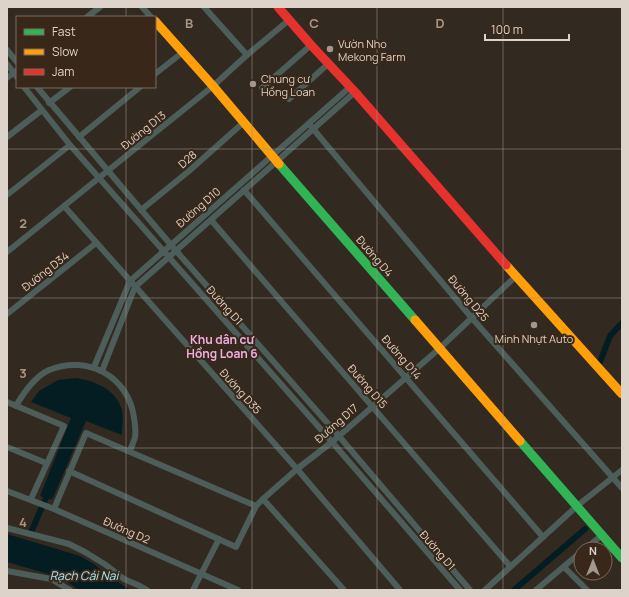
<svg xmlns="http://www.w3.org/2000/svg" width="629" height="597" font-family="Manrope,sans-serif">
<rect width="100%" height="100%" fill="#322920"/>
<g fill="#041d22">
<path d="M76,378C95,381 116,389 122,410C124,417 122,427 122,435L86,421L52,500L40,496L71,418L31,402L39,391L58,380Z"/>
<polygon points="7,534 80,556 94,564 108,576 131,590 79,590 62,578 7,562"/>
</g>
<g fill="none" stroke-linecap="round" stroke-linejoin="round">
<g stroke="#041d22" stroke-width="6">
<polyline points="600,362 610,336 622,323"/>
<polyline points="45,500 46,498"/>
<polyline points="32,530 41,509"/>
<polyline points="514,590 585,529"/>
</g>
<g stroke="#4d5e5a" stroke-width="6">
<polyline points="142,7 151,17"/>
<polyline points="204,7 247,55"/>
<polyline points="87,17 100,7"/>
<polyline points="7,50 17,62"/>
<polyline points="7,64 17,77"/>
<polyline points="155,74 183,52"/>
<polyline points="7,78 16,71"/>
<polyline points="24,87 70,145 332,442 460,590"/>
<polyline points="37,87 171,245 338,435 470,590"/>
<polyline points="262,88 311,45"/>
<polyline points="289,99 328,64"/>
<polyline points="49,103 70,87"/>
<polyline points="309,124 471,317 622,488"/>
<polyline points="7,137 42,110"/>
<polyline points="79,137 140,87"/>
<polyline points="244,190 543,537"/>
<polyline points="7,195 70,145"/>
<polyline points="64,206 297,469 400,590"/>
<polyline points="141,210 189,171 244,122"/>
<polyline points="211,220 510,566"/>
<polyline points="7,252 213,86 247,55 289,20"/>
<polyline points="7,314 96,243"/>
<polyline points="94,367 130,281 350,87"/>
<polyline points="102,371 135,287 355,92"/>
<polyline points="7,402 64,426 31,499"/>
<path d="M16,406C24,392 34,377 49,370C88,354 129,377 134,418C135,424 136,431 135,437C134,442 131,447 130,451"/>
<polyline points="7,447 46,463"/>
<polyline points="69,471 236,547 256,506 263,499 297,469 332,442 440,348 516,276"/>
<polyline points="7,491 54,509 238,590"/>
<polyline points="263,499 344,590"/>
<polyline points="54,509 86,433 256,506"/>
<polyline points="7,528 69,544 85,552 106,565 124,579 140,586 147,590"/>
<polyline points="585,549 602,535"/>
<polyline points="564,567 587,590"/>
<polyline points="7,571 51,579 70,590"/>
<polyline points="193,590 219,539"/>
<polyline points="485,590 577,506 622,470"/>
<polyline points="536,590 581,552"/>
</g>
<g stroke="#30b455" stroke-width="9">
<polyline points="279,164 415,320"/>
<polyline points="520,441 622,558"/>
</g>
<g stroke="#ff9f0a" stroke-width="9">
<polyline points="155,21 213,86 279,164"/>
<polyline points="506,265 622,394"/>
<polyline points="415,320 520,441"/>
</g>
<polyline stroke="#e5322d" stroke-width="9" points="278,7 311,45 355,92 506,265"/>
</g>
<path fill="none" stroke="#a2988e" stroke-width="1" stroke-opacity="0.55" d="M126,7V17M252,7V590M377,7V590M503,7V590M126,87V590M7,149H622M7,298H622M7,448H622"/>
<g fill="#a2988e" stroke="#392819" stroke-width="1.5">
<circle cx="330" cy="49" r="4"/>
<circle cx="253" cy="84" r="4"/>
<circle cx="534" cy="325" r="4"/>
</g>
<g text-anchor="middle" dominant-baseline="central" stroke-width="4" stroke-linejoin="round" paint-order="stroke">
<g font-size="11" fill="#ded3ca" stroke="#392819" text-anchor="start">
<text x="338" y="43">Vườn Nho<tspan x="338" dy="13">Mekong Farm</tspan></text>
<text x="261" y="78">Chung cư<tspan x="261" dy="13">Hồng Loan</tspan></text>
<text x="534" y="338" text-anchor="middle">Minh Nhựt Auto</text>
</g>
<g font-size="11" fill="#ded3ca" stroke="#392819">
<text transform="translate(143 130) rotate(-39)">Đường D13</text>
<text transform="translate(187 159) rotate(-41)">D28</text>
<text transform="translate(198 207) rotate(-41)">Đường D10</text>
<text transform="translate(375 256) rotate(49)">Đường D4</text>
<text transform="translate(45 271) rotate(-38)">Đường D34</text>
<text transform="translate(469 298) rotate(50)">Đường D25</text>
<text transform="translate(225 305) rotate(48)">Đường D1</text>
<text transform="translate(402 357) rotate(49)">Đường D14</text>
<text transform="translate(368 386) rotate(49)">Đường D15</text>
<text transform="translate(241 391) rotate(48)">Đường D35</text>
<text transform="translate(336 423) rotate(-41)">Đường D17</text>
<text transform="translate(127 530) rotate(24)">Đường D2</text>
<text transform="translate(438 550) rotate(49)">Đường D1</text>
</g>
<g font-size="12" font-weight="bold" fill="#eeafe3" stroke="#392819">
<text x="222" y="339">Khu dân cư<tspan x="222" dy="14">Hồng Loan 6</tspan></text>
</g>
<g font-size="12" font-style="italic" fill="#a2e9f9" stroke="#392819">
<text x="84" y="575">Rạch Cái Nai</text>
</g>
</g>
<g font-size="13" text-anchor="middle" font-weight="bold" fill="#a2988e" stroke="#392819" stroke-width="4" stroke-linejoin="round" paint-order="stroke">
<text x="189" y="28">B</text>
<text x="314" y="28">C</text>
<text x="440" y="28">D</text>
<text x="23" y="228">2</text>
<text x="23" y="378">3</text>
<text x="23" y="527">4</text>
</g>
<rect width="629" height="597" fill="none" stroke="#ded3ca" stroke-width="16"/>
<rect x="16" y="16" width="140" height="72" fill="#392819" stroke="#7b6c60"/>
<rect x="24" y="29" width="20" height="6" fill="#30b455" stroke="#7b6c60"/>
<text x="52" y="36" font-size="12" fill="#ded3ca">Fast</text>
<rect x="24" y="49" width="20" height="6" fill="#ff9f0a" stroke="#7b6c60"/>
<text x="52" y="56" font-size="12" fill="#ded3ca">Slow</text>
<rect x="24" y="69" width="20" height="6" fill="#e5322d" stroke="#7b6c60"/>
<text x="52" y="76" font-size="12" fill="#ded3ca">Jam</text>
<g transform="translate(593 561)"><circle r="19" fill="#392819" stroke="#7b6c60"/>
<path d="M0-3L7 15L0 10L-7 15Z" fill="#a2988e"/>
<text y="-6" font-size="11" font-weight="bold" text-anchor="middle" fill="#ded3ca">N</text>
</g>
<path d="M485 34v6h84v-6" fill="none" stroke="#ded3ca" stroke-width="2"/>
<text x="491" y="34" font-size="12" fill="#ded3ca" stroke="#392819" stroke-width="3" paint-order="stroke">100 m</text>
</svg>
